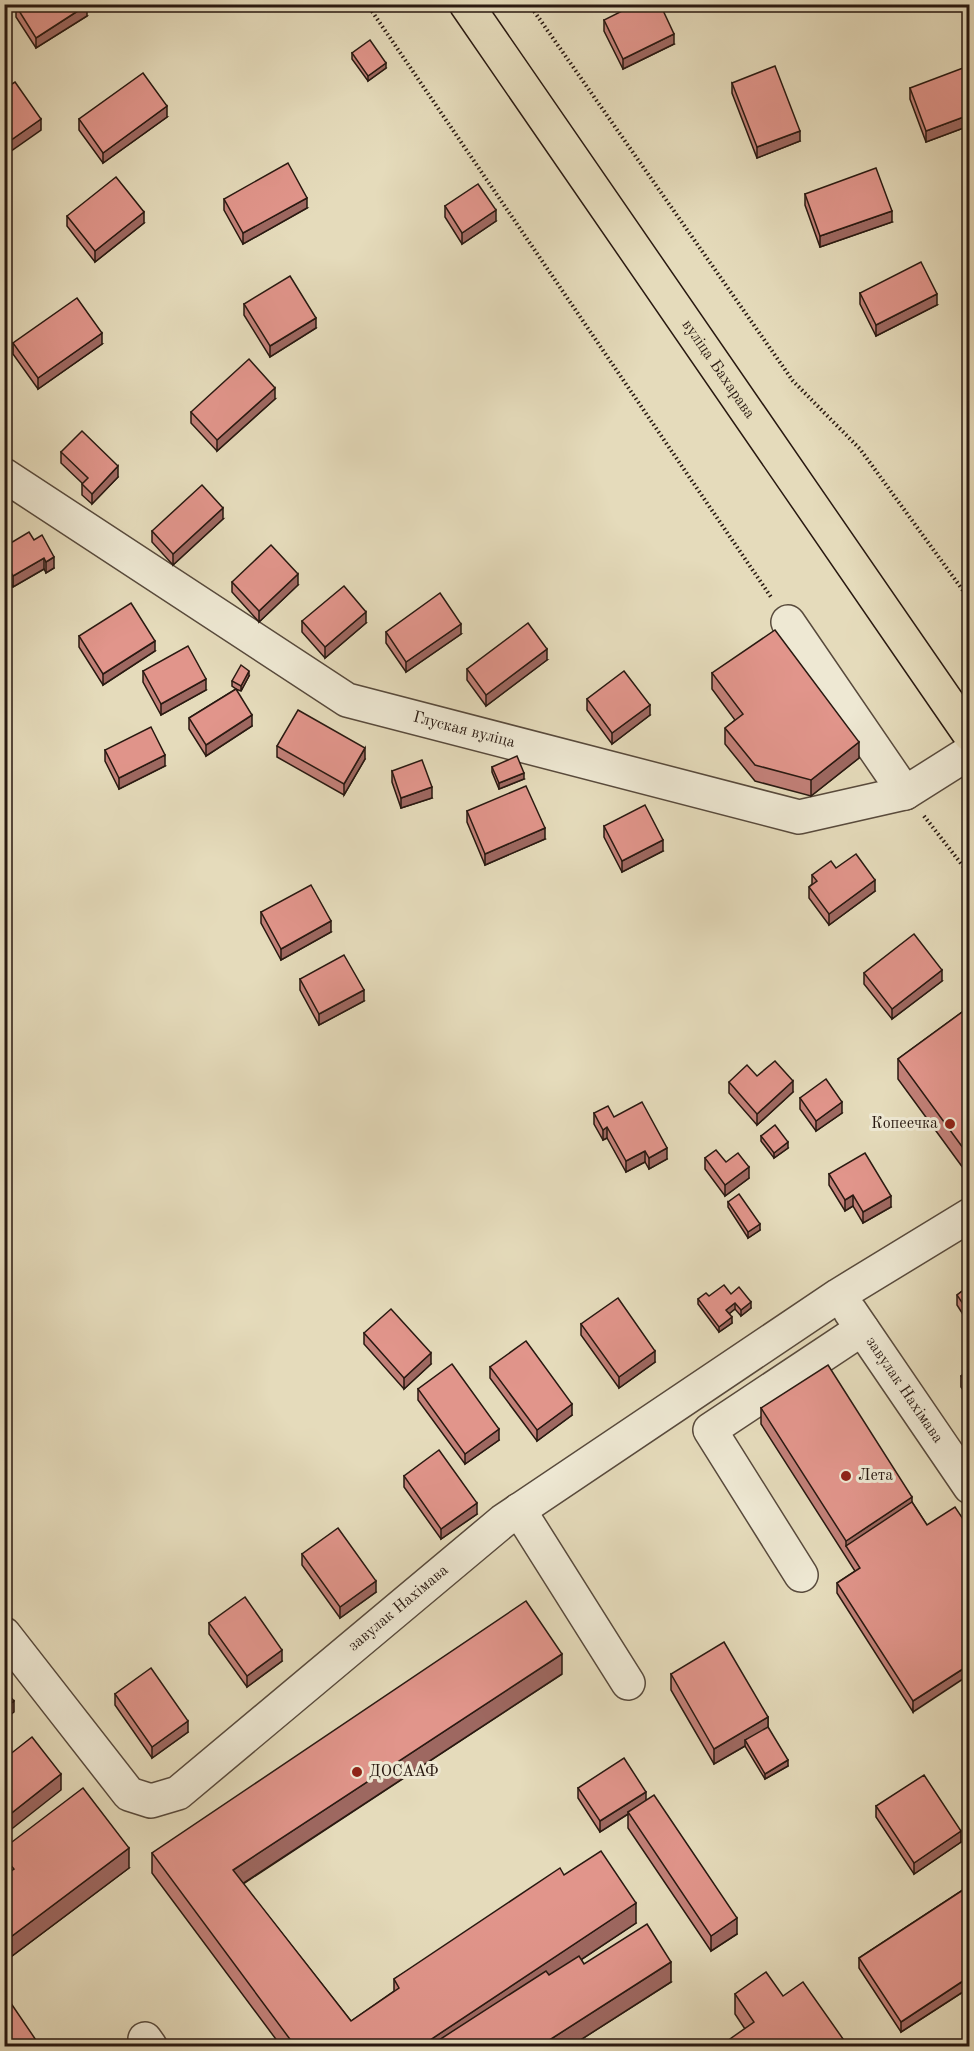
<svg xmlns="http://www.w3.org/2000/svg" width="974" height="2051" font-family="'Old Standard TT',serif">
<rect width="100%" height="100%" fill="#e5dbbb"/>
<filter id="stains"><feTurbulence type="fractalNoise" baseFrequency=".00333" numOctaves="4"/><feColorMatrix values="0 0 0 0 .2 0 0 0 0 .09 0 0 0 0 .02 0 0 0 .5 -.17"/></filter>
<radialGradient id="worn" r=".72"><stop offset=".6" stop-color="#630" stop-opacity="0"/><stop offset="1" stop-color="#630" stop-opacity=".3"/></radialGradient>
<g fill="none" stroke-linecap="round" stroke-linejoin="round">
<defs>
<g id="minor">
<path id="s1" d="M4,475L347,700L799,817L905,793L970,752"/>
<polyline points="788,622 905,793"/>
<path id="s2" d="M850,1311L970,1487"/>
<polyline points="519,1510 628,1683"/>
<polyline points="801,1575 710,1430 862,1329"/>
<path id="s3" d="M4,1634L129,1794L151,1801L178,1793L503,1521L839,1295L970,1215"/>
<polyline points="145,2039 150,2046"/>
</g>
<g id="major">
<path id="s4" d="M466,4L970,735"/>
</g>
</defs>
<use href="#minor" stroke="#584a3c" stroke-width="36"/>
<use href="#major" stroke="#291911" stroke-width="36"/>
<g stroke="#291911" stroke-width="4" stroke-dasharray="1.5 3" stroke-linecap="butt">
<polyline points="367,4 771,597"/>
<polyline points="529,4 793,381 860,449 970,600"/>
<polyline points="924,816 970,875"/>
</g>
<use href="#minor" stroke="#eee8d3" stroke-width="33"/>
<use href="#major" stroke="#e5dbbb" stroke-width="33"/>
</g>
<g fill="#c28078" stroke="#291911" stroke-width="1.5">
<polygon points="16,6 87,16 36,48 16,17"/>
<polygon points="604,20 674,44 623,69 604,31"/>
<polygon points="352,53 386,68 368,81 352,59"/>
<polygon points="732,83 800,141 757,158 732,93"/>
<polygon points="969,86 969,126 926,142 910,99 910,88"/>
<polygon points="167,117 103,163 79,130 79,119"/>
<polygon points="805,194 892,222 820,247 805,205"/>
<polygon points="224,199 307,208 243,244 224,210"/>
<polygon points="445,206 496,221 462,244 445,217"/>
<polygon points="67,216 144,223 95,262 67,226"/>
<polygon points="860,293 937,305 876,336 860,304"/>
<polygon points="244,304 316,328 270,357 244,315"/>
<polygon points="13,343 102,344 38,389 13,354"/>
<polygon points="275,399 217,451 191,423 191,412"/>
<polygon points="61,452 118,477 92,504 82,495 82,483 61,463"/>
<polygon points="223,519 173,565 152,542 152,531"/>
<polygon points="34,540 54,568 46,573 44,569 13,587 4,572 4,547"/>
<polygon points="232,582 298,585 259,622 232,592"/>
<polygon points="302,621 366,623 325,658 302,632"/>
<polygon points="386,632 461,634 406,672 386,643"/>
<polygon points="79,636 155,651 103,685 79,647"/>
<polygon points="547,660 486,706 467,680 467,669"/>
<polygon points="143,671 206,690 161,715 143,682"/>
<polygon points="712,673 859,758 811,796 755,781 725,744 725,728 735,720 712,689"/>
<polygon points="249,676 241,691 236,689 252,726 206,756 189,729 189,718 236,689 232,686 232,681"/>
<polygon points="587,699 650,715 612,744 587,710"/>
<polygon points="277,746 365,759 344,795 277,757"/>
<polygon points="105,750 165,766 119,789 105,761"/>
<polygon points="492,767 524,779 499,789 492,772"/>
<polygon points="392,771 432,798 401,808 392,782"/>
<polygon points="467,811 545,839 485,865 467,822"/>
<polygon points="604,826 663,851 622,872 604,837"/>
<polygon points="836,868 875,891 829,925 809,898 809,887 812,884 812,875"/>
<polygon points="261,912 331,932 281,960 261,923"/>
<polygon points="864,973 942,981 892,1019 864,984"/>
<polygon points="300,979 364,1001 319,1025 300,990"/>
<polygon points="969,1007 969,1169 966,1172 898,1079 898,1059"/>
<polygon points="757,1076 793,1092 757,1125 729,1093 729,1082"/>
<polygon points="800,1098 842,1113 816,1131 800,1109"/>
<polygon points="594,1113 614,1117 667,1159 649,1169 645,1162 626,1172 607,1138 603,1140 594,1124"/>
<polygon points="761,1136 788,1148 774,1158 761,1141"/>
<polygon points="705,1158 726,1162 749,1178 725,1196 705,1169"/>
<polygon points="829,1174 891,1207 863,1223 853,1206 845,1211 829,1185"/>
<polygon points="728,1202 760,1230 748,1238 728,1207"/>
<polygon points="969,1286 969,1324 957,1305 957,1295"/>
<polygon points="731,1294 751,1308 741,1316 735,1309 729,1314 732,1323 719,1332 698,1304 698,1299 709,1296"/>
<polygon points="581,1324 655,1362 619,1388 581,1335"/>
<polygon points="364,1333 431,1364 404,1389 364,1344"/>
<polygon points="490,1367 572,1415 537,1441 490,1378"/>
<polygon points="969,1370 969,1398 961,1387 961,1376"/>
<polygon points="418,1389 499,1440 465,1464 418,1400"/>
<polygon points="761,1408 912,1502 927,1525 913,1712 837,1593 837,1583 855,1571 761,1424"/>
<polygon points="404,1476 477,1514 441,1539 404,1487"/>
<polygon points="302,1554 376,1592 340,1618 302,1565"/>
<polygon points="209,1623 282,1661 247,1687 209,1634"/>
<polygon points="562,1674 243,1884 351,2021 394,1991 394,1979 564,1875 636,1923 581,1960 584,1964 671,1982 571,2046 281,2046 152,1873 152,1853"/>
<polygon points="671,1674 768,1717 768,1727 788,1766 765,1779 745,1746 714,1764 671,1690"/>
<polygon points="115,1694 188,1732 152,1758 115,1705"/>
<polygon points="578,1788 646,1800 737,1934 711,1951 628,1828 628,1814 600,1832 578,1798"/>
<polygon points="876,1806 961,1842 914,1874 876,1817"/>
<polygon points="4,1848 129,1868 4,1962"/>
<polygon points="969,1886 969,1988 901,2032 859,1968 859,1958"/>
<polygon points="735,1994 783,1996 848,2046 745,2029 735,2014"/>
</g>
<g fill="#9e6861" stroke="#291911" stroke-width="1.5">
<polygon points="87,5 87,16 36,48 36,38"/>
<polygon points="674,34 674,44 623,69 623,59"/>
<polygon points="386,63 386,68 368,81 368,76"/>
<polygon points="167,106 167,117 103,163 103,153"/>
<polygon points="969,115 969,126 926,142 926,131"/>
<polygon points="41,119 41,130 4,156 4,145"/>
<polygon points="800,131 800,141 757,158 757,147"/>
<polygon points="307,198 307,208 243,244 243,233"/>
<polygon points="496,210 496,221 462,244 462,233"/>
<polygon points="892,211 892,222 820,247 820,236"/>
<polygon points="144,212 144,223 95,262 95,251"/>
<polygon points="937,294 937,305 876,336 876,325"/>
<polygon points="316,318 316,328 270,357 270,346"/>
<polygon points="102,333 102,344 38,389 38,378"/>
<polygon points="275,388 275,399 217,451 217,440"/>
<polygon points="118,466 118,477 92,504 92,494"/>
<polygon points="223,508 223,519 173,565 173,554"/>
<polygon points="54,557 54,568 46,573 46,562"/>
<polygon points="44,558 44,569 13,587 13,576"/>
<polygon points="298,574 298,585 259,622 259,611"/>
<polygon points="366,612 366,623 325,658 325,647"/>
<polygon points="461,624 461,634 406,672 406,662"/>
<polygon points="155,641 155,651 103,685 103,674"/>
<polygon points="547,649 547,660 486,706 486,695"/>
<polygon points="249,671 249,676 241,691 241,686"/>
<polygon points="206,679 206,690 161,715 161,704"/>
<polygon points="650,705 650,715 612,744 612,733"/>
<polygon points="252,715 252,726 206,756 206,745"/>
<polygon points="859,742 859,758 811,796 811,780"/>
<polygon points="365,748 365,759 344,795 344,784"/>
<polygon points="165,755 165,766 119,789 119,778"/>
<polygon points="524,773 524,779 499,789 499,783"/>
<polygon points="432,787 432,798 401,808 401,798"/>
<polygon points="545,828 545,839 485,865 485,854"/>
<polygon points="663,840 663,851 622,872 622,861"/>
<polygon points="875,880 875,891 829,925 829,914"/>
<polygon points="331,921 331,932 281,960 281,949"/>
<polygon points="942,970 942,981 892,1019 892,1009"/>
<polygon points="364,990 364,1001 319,1025 319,1014"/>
<polygon points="793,1081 793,1092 757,1125 757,1114"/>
<polygon points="842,1102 842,1113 816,1131 816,1121"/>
<polygon points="607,1127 607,1138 603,1140 603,1130"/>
<polygon points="788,1142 788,1148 774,1158 774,1153"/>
<polygon points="667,1148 667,1159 649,1169 649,1158"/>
<polygon points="969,1149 969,1169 966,1172 966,1152"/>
<polygon points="645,1151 645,1162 626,1172 626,1161"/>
<polygon points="749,1167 749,1178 725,1196 725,1185"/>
<polygon points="853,1195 853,1206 845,1211 845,1200"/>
<polygon points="891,1196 891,1207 863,1223 863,1212"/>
<polygon points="760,1224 760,1230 748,1238 748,1232"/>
<polygon points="751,1302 751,1308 741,1316 741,1310"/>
<polygon points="735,1303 735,1309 726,1316 726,1310"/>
<polygon points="732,1317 732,1323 719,1332 719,1327"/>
<polygon points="655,1351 655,1362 619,1388 619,1377"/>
<polygon points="431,1353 431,1364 404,1389 404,1378"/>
<polygon points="572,1404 572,1415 537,1441 537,1430"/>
<polygon points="499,1429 499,1440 465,1464 465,1454"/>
<polygon points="912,1497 912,1513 846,1546 846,1541"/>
<polygon points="477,1503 477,1514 441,1539 441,1529"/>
<polygon points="376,1581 376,1592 340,1618 340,1607"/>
<polygon points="282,1650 282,1661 247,1687 247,1676"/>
<polygon points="562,1654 562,1674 233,1890 233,1870"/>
<polygon points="969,1665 969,1675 913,1712 913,1701"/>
<polygon points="14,1701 14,1712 4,1720 4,1709"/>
<polygon points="768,1717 768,1733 745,1740 745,1746 714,1764 714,1749"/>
<polygon points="188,1721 188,1732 152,1758 152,1747"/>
<polygon points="788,1760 788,1766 765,1779 765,1774"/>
<polygon points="61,1774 61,1790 4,1835 4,1819"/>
<polygon points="646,1792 646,1803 628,1812 628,1814 600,1832 600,1821"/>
<polygon points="961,1831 961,1842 914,1874 914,1863"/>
<polygon points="129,1848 129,1868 4,1962 4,1942"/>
<polygon points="636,1903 636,1923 451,2046 439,2040 439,2046 421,2046"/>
<polygon points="737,1918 737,1934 711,1951 711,1936"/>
<polygon points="671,1962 671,1982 571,2046 540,2046"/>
<polygon points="969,1977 969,1988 901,2032 901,2022"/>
</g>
<g fill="#e1958b" stroke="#291911" stroke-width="1.5">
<polygon points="18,4 86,4 87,5 36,38 16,6"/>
<polygon points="636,4 660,4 674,34 623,59 604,20"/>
<polygon points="370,40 386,63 368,76 352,53"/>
<polygon points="775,66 800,131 757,147 732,83"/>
<polygon points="963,68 969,86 969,115 926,131 910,88"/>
<polygon points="143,73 167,106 103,153 79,119"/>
<polygon points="15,82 41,119 4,145 4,89"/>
<polygon points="288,163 307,198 243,233 224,199"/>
<polygon points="876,168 892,211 820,236 805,194"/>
<polygon points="116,177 144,212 95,251 67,216"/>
<polygon points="478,184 496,210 462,233 445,206"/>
<polygon points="921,262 937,294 876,325 860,293"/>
<polygon points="290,276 316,318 270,346 244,304"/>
<polygon points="77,298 102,333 38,378 13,343"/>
<polygon points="249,359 275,388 217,440 191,412"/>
<polygon points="82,431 118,466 92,494 82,484 88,478 61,452"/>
<polygon points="202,485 223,508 173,554 152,531"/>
<polygon points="29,532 34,540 42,535 54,557 46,562 44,558 13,576 4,561 4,547"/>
<polygon points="271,545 298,574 259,611 232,582"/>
<polygon points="344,586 366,612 325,647 302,621"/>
<polygon points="440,593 461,624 406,662 386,632"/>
<polygon points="131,603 155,641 103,674 79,636"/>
<polygon points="528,623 547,649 486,695 467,669"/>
<polygon points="775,630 859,742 811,780 755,765 725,728 743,714 712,673"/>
<polygon points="188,646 206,679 161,704 143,671"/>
<polygon points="241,665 249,671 241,686 232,681"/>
<polygon points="624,671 650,705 612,733 587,699"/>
<polygon points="236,689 252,715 206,745 189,718"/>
<polygon points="298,710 365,748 344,784 277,746"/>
<polygon points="151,727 165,755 119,778 105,750"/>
<polygon points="517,756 524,773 499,783 492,767"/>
<polygon points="422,760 432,787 401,798 392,771"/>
<polygon points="526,786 545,828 485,854 467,811"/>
<polygon points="645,805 663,840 622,861 604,826"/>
<polygon points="856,854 875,880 829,914 809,887 817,881 812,875 831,861 836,868"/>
<polygon points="311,885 331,921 281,949 261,912"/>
<polygon points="914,934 942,970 892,1009 864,973"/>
<polygon points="344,955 364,990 319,1014 300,979"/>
<polygon points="969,1007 969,1149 966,1152 898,1059"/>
<polygon points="775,1061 793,1081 757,1114 729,1082 747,1065 757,1076"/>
<polygon points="826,1079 842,1102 816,1121 800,1098"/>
<polygon points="642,1102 667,1148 649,1158 645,1151 626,1161 607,1127 603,1130 594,1113 608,1106 614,1117"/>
<polygon points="775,1125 788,1142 774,1153 761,1136"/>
<polygon points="716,1150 726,1162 738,1153 749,1167 725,1185 705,1158"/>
<polygon points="865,1153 891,1196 863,1212 853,1195 845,1200 829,1174"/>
<polygon points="739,1194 760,1224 748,1232 728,1202"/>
<polygon points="724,1285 731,1294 739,1287 751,1302 741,1310 735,1303 726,1310 732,1317 719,1327 698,1299 706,1293 709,1296"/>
<polygon points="969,1286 969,1313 957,1295"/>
<polygon points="618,1298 655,1351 619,1377 581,1324"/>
<polygon points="391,1309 431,1353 404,1378 364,1333"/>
<polygon points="526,1341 572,1404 537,1430 490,1367"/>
<polygon points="452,1364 499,1429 465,1454 418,1389"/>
<polygon points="828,1365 912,1497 846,1541 761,1408"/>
<polygon points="969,1370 969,1387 961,1376"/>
<polygon points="439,1450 477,1503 441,1529 404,1476"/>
<polygon points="912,1502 927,1525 955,1507 969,1528 969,1665 913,1701 837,1583 860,1568 846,1546"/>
<polygon points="338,1528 376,1581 340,1607 302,1554"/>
<polygon points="245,1597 282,1650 247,1676 209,1623"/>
<polygon points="526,1601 562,1654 233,1870 351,2021 399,1988 394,1979 560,1868 564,1875 601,1851 636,1903 421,2046 295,2046 152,1853"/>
<polygon points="724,1642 768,1717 714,1749 671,1674"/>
<polygon points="151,1668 188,1721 152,1747 115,1694"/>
<polygon points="4,1690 14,1701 4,1709"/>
<polygon points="768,1727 788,1760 765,1774 745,1740"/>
<polygon points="32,1737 61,1774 4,1819 4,1759"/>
<polygon points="624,1758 646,1792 600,1821 578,1788"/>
<polygon points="924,1775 961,1831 914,1863 876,1806"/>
<polygon points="83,1788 129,1848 4,1942 4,1876 14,1869 4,1857 4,1848"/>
<polygon points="654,1795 737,1918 711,1936 628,1812"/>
<polygon points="969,1886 969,1977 901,2022 859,1958"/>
<polygon points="647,1924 671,1962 540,2046 443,2046 439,2040 546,1971 549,1975 579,1956 584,1964"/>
<polygon points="766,1972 783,1996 803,1982 848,2046 720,2046 754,2022 735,1994"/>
<polygon points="6,1996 40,2046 4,2046 4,1997"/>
</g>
<g fill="#8f2418" stroke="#eee8d3" stroke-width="2">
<circle cx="950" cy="1124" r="6"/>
<circle cx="846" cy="1476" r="6"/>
<circle cx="357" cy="1772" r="6"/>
</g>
<g text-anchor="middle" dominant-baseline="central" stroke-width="6" stroke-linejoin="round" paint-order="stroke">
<g font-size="16" fill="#291911" stroke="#eee8d3">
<text stroke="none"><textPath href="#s4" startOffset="444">вуліца Бахарава</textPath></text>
<text stroke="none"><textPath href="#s1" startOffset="531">Глуская вуліца</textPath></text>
<text stroke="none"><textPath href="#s2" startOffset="96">завулак Нахімава</textPath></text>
<text stroke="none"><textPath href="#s3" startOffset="542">завулак Нахімава</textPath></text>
</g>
<g font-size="16" fill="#291911" stroke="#eee8d3" text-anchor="start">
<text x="938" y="1124" text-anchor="end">Копеечка</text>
<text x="858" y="1476">Лета</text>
<text x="369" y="1772">ДОСААФ</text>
</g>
</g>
<rect width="974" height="2051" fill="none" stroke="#e5dbbb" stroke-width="24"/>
<rect x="6" y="6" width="962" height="2039" fill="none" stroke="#291911" stroke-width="3"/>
<rect x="12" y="12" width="950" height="2027" fill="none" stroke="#291911" stroke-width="1.5"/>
<rect width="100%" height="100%" filter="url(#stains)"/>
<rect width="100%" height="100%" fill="url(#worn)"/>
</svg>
